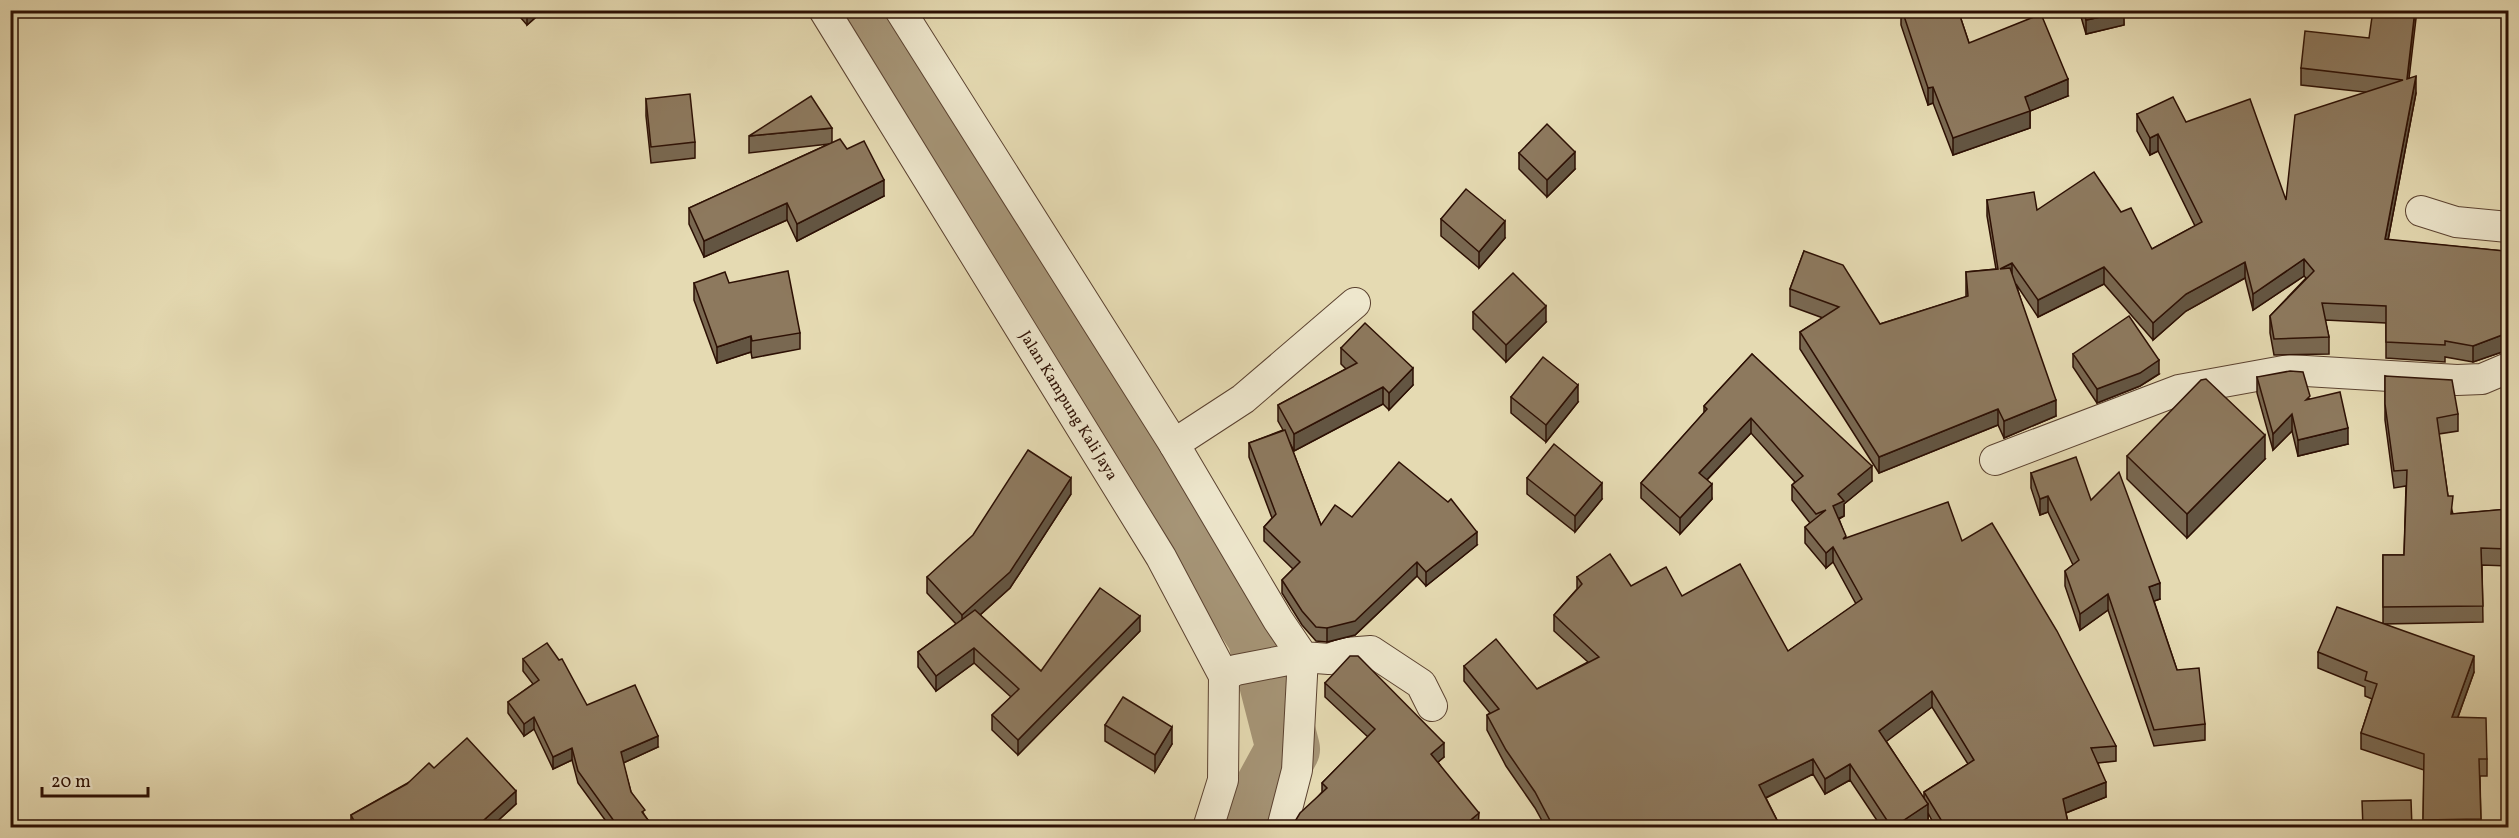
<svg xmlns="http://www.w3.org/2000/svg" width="2519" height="838" font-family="Vollkorn,serif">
<rect width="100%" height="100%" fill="#e5dab2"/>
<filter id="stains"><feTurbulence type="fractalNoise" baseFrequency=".00333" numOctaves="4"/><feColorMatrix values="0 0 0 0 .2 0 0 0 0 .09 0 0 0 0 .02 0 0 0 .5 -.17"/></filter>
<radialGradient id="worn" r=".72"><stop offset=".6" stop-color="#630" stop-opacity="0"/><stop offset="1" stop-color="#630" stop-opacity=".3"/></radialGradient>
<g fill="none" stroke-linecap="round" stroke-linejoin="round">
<polyline stroke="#a69577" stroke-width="64" points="850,10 995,227 1259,636 1288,749 1245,828"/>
<defs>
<g id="minor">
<path id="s1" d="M824,10L1161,557L1224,676L1223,780L1208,828"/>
<polyline points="900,10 1174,444 1278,620 1303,657 1329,659 1346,653 1371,651 1421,684 1432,706"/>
<polyline points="2421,211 2456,222 2508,227"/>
<polyline points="1174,444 1243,399 1355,303"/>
<polyline points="1995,460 2179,390 2289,370 2457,380 2482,379 2508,368"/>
<polyline points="1224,676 1236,670 1303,657 1297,770 1282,828"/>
</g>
</defs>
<use href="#minor" stroke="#5b4230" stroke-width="32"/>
<use href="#minor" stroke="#eee7cd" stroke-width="30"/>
</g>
<g fill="#796851" stroke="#2d1004" stroke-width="1.5" fill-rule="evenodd">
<polygon points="514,10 544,10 527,25"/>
<polygon points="1901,10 1958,10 1969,43 2068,96 2030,111 2030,128 1953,155 1933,103 1928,105 1901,25"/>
<polygon points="2079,10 2123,10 2124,25 2086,34"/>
<polygon points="2301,68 2409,78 2416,93 2388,240 2504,251 2508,227 2508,353 2502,352 2473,362 2445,357 2445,362 2386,358 2386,323 2325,320 2329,337 2329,354 2274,355 2270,333 2270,316 2306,278 2304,276 2253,310 2245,278 2186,311 2153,340 2104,284 2038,317 2016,284 2056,416 2004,438 1998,425 1879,473 1800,349 1800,332 1823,318 1790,306 1790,289 1804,251 1880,324 1966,297 1966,272 1996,269 1987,216 1987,200 2037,210 2121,212 2152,249 2195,226 2158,151 2150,155 2137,131 2137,114 2186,122 2286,200 2365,92 2301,85"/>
<polygon points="2508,93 2508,120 2507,120 2507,104"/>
<polygon points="646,99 695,142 695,158 651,163 646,116"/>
<polygon points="2508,123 2508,211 2503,209 2503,193"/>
<polygon points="832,128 832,143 847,149 884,196 797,241 787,220 704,257 689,224 689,208 829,144 749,153 749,136"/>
<polygon points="1519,153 1575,169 1547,197 1519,169"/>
<polygon points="1441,219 1505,238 1479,268 1441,236"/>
<polygon points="694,283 729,283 800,333 800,349 752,358 751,352 717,363 694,300"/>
<polygon points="1473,312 1546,322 1506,362 1473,329"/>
<polygon points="1341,348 1413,385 1389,410 1383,404 1294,451 1289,441 1321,525 1352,517 1477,545 1426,586 1417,576 1355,635 1327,642 1316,641 1302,625 1282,593 1282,580 1293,569 1264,541 1264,527 1272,518 1249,457 1249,443 1283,430 1278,421 1278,405 1346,369 1341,364"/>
<path d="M1752,354L1872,481L1844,504V516L1839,519L1846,538L1962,541L2116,746V761L2098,763L2106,797L2066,813L2069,828H1936L1928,813V820L1916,828H1882L1850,780L1825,794L1813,774L1766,798L1781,828H1546L1535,808L1506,766L1487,730V715L1490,713L1464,681V666L1537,689L1588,662L1554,631V615L1577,589V577L1682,596L1788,651L1856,604L1833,562L1826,568L1805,543V527L1810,523L1792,500V485L1795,482L1751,433L1707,480L1712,499L1680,534L1641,498V483L1704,413V406ZM1932,707L1968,764L1924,792V799L1886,741Z"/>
<polygon points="2073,354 2159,374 2140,386 2097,403 2073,367"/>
<polygon points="2385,376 2458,414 2458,431 2439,434 2448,496 2453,514 2508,509 2508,566 2482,565 2483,622 2385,624 2474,672 2458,717 2487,759 2487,776 2480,776 2481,828 2423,828 2424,770 2361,749 2361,733 2372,699 2365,696 2365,687 2318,668 2318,652 2383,623 2383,555 2404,555 2406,486 2394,488 2385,420"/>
<polygon points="2257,377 2310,399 2348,444 2298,456 2292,431 2273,450 2257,393"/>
<polygon points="1511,397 1578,402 1546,442 1511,413"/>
<polygon points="2127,456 2265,459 2187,538 2127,479"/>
<polygon points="2031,473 2091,500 2160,599 2154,601 2177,670 2205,724 2205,740 2154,746 2108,610 2080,630 2065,586 2065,571 2073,565 2048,512 2040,515 2031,488"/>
<polygon points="1527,478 1602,499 1575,532 1527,494"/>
<polygon points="1071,494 1010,588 980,615 1041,671 1140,631 1018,755 992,730 992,715 1011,697 974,663 936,691 918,667 918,652 956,624 927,593 927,577"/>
<polygon points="523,659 587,705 658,747 623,763 631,792 645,816 654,828 611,828 578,783 572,760 553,769 534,729 524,736 508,713 508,702 533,684 523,671"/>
<polygon points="1325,683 1444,757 1438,762 1479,827 1291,828 1322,792 1322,783 1368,737 1325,697"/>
<polygon points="1105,725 1172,744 1155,772 1105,741"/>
<polygon points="434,768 516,804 490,828 351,828 351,815"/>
</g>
<g fill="#635542" stroke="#2d1004" stroke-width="1.5">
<polygon points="527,10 544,10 527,25"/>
<polygon points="2415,10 2417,10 2407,96 2407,79"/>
<polygon points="2124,12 2124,25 2086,34 2086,20"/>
<polygon points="2416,76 2416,93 2385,256 2385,239"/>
<polygon points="2068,79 2068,96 2030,111 2030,128 1953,155 1953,138 2025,97"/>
<polygon points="1933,87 1933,103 1928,105 1928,88"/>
<polygon points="2158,134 2158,151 2150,155 2150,138"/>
<polygon points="1575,152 1575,169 1547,197 1547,180"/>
<polygon points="884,180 884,196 797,241 797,224"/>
<polygon points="787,203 787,220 704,257 704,241"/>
<polygon points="1505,221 1505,238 1479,268 1479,252"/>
<polygon points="2304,259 2304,276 2253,310 2253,294"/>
<polygon points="2245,262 2245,278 2186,311 2153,340 2153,323 2186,294"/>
<polygon points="2012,263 2012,279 2000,269"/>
<polygon points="2104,267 2104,284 2038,317 2038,300"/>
<polygon points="1546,306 1546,322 1506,362 1506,345"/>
<polygon points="2502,335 2502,352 2473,362 2473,346"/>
<polygon points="751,336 751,352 717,363 717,347"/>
<polygon points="2159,360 2159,374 2140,386 2097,403 2097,389"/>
<polygon points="1413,368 1413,385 1389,410 1389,393"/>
<polygon points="1578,385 1578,402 1546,442 1546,425"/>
<polygon points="1383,387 1383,404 1294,451 1294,434"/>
<polygon points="2056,400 2056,416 2004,438 2004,421"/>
<polygon points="1998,409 1998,425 1879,473 1879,457"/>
<polygon points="2292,414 2292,431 2273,450 2273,434"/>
<polygon points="1751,418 1751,433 1699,488 1699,473"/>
<polygon points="2348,428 2348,444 2298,456 2298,440"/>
<polygon points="2265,435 2265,459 2187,538 2187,514"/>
<polygon points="1872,466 1872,481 1844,504 1844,516 1833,521 1833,506 1838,494"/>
<polygon points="1071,478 1071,494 1010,588 962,631 962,615"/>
<polygon points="1602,483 1602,499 1575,532 1575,516"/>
<polygon points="1712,484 1712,499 1680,534 1680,518"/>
<polygon points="2048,496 2048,512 2040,515 2040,499"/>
<polygon points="1477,532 1477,545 1426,586 1426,572"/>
<polygon points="1833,547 1833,562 1826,568 1826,553"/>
<polygon points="1417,562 1417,576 1355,635 1327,642 1327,628"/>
<polygon points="2160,583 2160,599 2149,603 2149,587"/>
<polygon points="2108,594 2108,610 2080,630 2080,614"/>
<polygon points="1140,616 1140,631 1018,755 1018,740"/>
<polygon points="974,648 974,663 936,691 936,676"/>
<polygon points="2474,656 2474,672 2452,733 2452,717"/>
<polygon points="1932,691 1932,707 1879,747 1879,731"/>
<polygon points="534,717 534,729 524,736 524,724"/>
<polygon points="1172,727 1172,744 1155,772 1155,755"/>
<polygon points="658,736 658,747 621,764 621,752"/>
<polygon points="1444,743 1444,757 1431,768 1431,754"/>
<polygon points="572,748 572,760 553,769 553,757"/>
<polygon points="1813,759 1813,774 1759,801 1759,785"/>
<polygon points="1850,764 1850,780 1825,794 1825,779"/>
<polygon points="2106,782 2106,797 2063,814 2063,799"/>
<polygon points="516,791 516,804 490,828 475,828"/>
<polygon points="1928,804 1928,820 1916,828 1892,828"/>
<polygon points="1479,813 1478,828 1461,828"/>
</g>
<g fill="#8d795e" stroke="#2d1004" stroke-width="1.5">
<polygon points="1902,10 1958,10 1969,43 2041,14 2068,79 2025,97 2030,111 1953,138 1933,87 1928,88"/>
<polygon points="2083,10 2123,10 2124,12 2086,20"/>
<polygon points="2373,10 2415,10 2407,79 2416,76 2385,239 2504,251 2507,227 2508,227 2508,336 2502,335 2473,346 2445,341 2445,345 2386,342 2386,306 2322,303 2329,337 2274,339 2270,316 2314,271 2304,259 2253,294 2245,262 2186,294 2153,323 2104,267 2038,300 2012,263 2000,269 2010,268 2056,400 2004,421 1998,409 1879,457 1800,332 1839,307 1790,289 1804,251 1843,265 1880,324 1968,296 1966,272 1998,269 1987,200 2034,192 2037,210 2094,172 2121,212 2131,208 2152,249 2202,222 2158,134 2150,138 2137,114 2173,97 2186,122 2250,99 2286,200 2295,115 2403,80 2301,68 2305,31 2369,38"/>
<polygon points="690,94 695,142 651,147 646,99"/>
<polygon points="811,96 832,128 749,136"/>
<polygon points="2508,123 2508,194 2503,193"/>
<polygon points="1547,124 1575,152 1547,180 1519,153"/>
<polygon points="840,139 847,149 864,141 884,180 797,224 787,203 704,241 689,208"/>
<polygon points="1466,189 1505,221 1479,252 1441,219"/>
<polygon points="788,271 800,333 752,341 751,336 717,347 694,283 725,272 729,283"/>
<polygon points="1513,273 1546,306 1506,345 1473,312"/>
<polygon points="2129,316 2159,360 2140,373 2097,389 2073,354"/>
<polygon points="1365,323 1413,368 1389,393 1383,387 1294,434 1278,405 1357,363 1341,348"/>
<polygon points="1752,354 1872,466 1838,494 1844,501 1833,506 1846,536 1843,539 1948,502 1962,541 1992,523 2057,631 2116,746 2091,748 2106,782 2063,799 2069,828 1946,828 1924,792 1974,760 1932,691 1879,731 1928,804 1892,828 1850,764 1825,779 1813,759 1759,785 1781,828 1554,828 1535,792 1506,750 1487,715 1499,709 1464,666 1496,639 1537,689 1599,657 1554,615 1582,584 1577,577 1610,554 1631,586 1666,567 1682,596 1740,564 1788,651 1862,599 1833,547 1826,553 1805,527 1826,510 1816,514 1792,485 1803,476 1751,418 1699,473 1712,484 1680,518 1641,483 1707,409 1704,406"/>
<polygon points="1543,357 1578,385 1546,425 1511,397"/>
<polygon points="2290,371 2303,372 2310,396 2306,400 2340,392 2348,428 2298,440 2292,414 2273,434 2257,377"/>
<polygon points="2385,376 2452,380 2458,414 2437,418 2448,496 2453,496 2451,514 2508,509 2508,549 2481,548 2483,606 2383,607 2383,555 2404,555 2407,470 2394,471 2385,404"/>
<polygon points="2206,379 2265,435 2187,514 2127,456 2201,380"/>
<polygon points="1285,430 1321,525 1335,505 1352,517 1399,462 1448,502 1451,499 1477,532 1426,572 1417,562 1355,621 1327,628 1316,627 1302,611 1282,580 1300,562 1264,527 1276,514 1249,443"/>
<polygon points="1554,444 1602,483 1575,516 1527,478"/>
<polygon points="1028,450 1071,478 1010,572 962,615 927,577 973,535"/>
<polygon points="2076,457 2091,500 2119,472 2160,583 2149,587 2177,670 2199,668 2205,724 2154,730 2108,594 2080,614 2065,571 2079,560 2048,496 2040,499 2031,473"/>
<polygon points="1100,588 1140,616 1018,740 992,715 1019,689 974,648 936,676 918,652 975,610 1041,671"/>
<polygon points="2337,607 2474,656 2452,717 2486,718 2487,759 2479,759 2481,819 2423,820 2424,754 2361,733 2377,684 2365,680 2367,672 2318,652"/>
<polygon points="547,643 559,660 562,659 587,705 635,685 658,736 621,752 631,792 645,810 642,812 654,828 619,828 578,771 572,748 553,757 534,717 524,724 508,702 539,680 523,659"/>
<polygon points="1350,656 1358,656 1444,743 1431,754 1479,813 1461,828 1291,828 1300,813 1327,788 1322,783 1375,729 1325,683"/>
<polygon points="1123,697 1172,727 1155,755 1105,725"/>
<polygon points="467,738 516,791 475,828 358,828 351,815 407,784 429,763 434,768"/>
<polygon points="2411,800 2412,828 2363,828 2362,801"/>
</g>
<g text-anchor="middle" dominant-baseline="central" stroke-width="4.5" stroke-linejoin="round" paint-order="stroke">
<g font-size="16" fill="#2d1004" stroke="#eee7cd">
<text stroke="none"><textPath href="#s1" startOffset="465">Jalan Kampung Kali Jaya</textPath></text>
</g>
</g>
<rect width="2519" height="838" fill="none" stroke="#e5dab2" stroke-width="36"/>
<rect x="12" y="12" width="2495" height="814" fill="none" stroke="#2d1004" stroke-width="3"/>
<rect x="18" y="18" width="2483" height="802" fill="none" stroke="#2d1004" stroke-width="1.5"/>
<path d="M42 787v9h106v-9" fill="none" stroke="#2d1004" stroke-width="3"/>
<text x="51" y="787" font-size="18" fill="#2d1004" stroke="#eee7cd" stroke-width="4.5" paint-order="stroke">20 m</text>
<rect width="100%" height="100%" filter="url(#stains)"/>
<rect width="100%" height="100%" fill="url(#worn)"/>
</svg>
